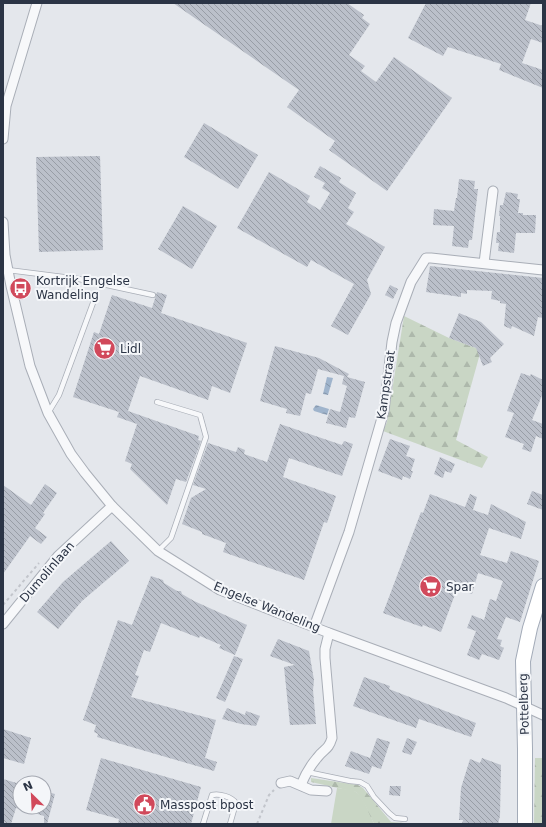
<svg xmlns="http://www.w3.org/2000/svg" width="546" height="827" font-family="'DejaVu Sans',sans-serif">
<defs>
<pattern id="forest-firs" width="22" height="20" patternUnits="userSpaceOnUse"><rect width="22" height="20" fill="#c9d6c5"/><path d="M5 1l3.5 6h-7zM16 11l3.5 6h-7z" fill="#adb8ab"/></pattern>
<pattern id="water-waves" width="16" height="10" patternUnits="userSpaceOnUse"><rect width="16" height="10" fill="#9fb4cc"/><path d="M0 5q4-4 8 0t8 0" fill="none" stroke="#8293a7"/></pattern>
<pattern id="building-back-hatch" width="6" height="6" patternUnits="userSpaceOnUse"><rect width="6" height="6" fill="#bbc0ca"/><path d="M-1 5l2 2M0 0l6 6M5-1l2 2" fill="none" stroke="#989da6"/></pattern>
</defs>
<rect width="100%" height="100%" fill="#e4e7ec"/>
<path fill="#c9d6c5" d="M337,788C342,789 351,789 356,792C363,797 371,816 374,824H331Z"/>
<g fill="url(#forest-firs)">
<polygon points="404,316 449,338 481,350 456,440 488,457 482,468 383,431 387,422"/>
<polygon points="535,758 543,758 543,824 534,824"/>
<path d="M311,778L358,785L363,788L391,822L419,824H374C369,813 364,801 356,792L311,782Z"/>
</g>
<g fill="url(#water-waves)">
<polygon points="327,377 333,378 328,395 323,394"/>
<polygon points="316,405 329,409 327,415 314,411 313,409"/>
</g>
<g fill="url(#building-back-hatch)">
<polygon points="173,3 347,3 364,15 362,18 370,24 349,55 365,66 361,71 376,82 394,57 452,98 387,191 329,150 335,141 287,107 299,90"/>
<polygon points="426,3 531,3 525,20 543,26 543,43 531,39 522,63 543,70 543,88 499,70 501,64 448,47 443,56 408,38"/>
<polygon points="204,123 258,155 238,189 184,157"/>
<polygon points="100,156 103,250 39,252 36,157"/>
<polygon points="320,166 341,178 339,182 356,193 348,208 354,212 346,224 385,247 367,280 371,294 348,335 331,326 354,284 311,260 307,267 237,228 269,172 310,196 307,202 320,210 330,193 322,188 325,183 314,177"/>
<polygon points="459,179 475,181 474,189 478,189 472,240 469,240 468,248 452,246 454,226 433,225 434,209 454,211 456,198 457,198"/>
<polygon points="506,192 518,194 517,199 520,199 518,213 523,213 523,215 536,215 535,233 516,233 514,253 498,251 499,243 496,243 497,232 500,232 500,216 499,216 500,205 503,205"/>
<polygon points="183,206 217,226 192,269 158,249"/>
<polygon points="430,266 543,278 543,318 538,317 534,336 512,326 511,329 504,326 506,304 500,303 500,301 491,299 492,291 467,290 467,294 461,293 461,297 426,292"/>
<polygon points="390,285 398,289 393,299 385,295"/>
<polygon points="157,292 167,295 161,313 247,343 230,393 212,386 208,400 140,376 128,411 199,436 198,440 201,441 186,482 176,479 167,505 130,469 132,464 125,461 137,424 117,417 119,412 73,397 94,332 99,334 112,295 152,308"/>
<polygon points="459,313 481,322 504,344 490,358 492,362 483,366 476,348 449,338"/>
<polygon points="275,346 319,358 349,374 347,377 365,382 355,418 349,417 346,428 326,423 330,409 340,412 347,386 342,384 344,376 318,369 311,394 306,393 300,416 286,413 287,409 260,401"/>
<polygon points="521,373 530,376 531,374 543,380 543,393 532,420 543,424 543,439 536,436 531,452 522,449 524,444 505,437 514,413 507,411"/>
<polygon points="280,424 342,445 344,441 353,444 342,476 289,458 283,477 336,496 327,523 324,522 304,580 223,552 226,543 202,534 202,532 182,524 191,498 206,489 193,485 208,443 236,452 238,447 245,450 244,454 267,462"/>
<polygon points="390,439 410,446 406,456 415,459 411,471 413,471 410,479 403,476 402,480 378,471"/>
<polygon points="440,457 455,464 451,473 445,471 443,478 434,474"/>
<polygon points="45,484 57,493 43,513 45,514 35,528 47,537 41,544 30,536 3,574 3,485 31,505"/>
<polygon points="532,491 543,495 543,510 527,504"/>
<polygon points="430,494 465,507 470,494 477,497 473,510 488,515 491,504 526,522 521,539 489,528 480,555 507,563 511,551 539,561 520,622 506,617 497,639 502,640 500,646 504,648 499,660 482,654 479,660 467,655 476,631 467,628 472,615 484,620 490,599 496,601 503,581 478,573 472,594 457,589 441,632 423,625 422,627 383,613 421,512 423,513"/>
<polygon points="111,541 129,561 82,601 58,629 37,612 63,582"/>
<polygon points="151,576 163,580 164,583 177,591 181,591 182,594 194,601 247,625 235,655 219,648 221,645 200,636 199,638 161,623 150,652 144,650 135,675 139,676 131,697 216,720 205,758 217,762 214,771 97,737 98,734 94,732 96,725 83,720 118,620 132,625"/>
<polygon points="278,639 309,651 314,680 313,690 316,724 290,725 284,667 295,665 270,656"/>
<polygon points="234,656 243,659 225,702 216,698"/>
<polygon points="364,677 390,686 389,689 476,723 471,737 419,719 416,728 353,706"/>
<polygon points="227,708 245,715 246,711 260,716 256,726 241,724 222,719"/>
<polygon points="3,729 31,738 24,764 3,758"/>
<polygon points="377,738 390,742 381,769 372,766 369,774 345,766 351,751 370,758"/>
<polygon points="407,738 417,742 411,755 402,752"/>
<polygon points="101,758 201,787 191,824 118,824 119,819 86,810"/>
<polygon points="482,758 501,765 500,816 498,824 462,824 463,820 459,820 461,788 470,759 480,763"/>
<polygon points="3,779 20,784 20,809 16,808 11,824 3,824"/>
<polygon points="390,786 401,786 400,796 389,795"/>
<polygon points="44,791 55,794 47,824 44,824 44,816 22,809 22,807 44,807"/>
</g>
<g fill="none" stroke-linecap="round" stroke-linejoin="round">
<defs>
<g id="lane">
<polyline points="8,270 79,279 153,295"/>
<polyline points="157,402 200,415 206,437 171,538 158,551"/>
<polyline points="48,413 59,395 93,303"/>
<polyline points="307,772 350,781 360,782 367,786 374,797 389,813 395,818 405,819"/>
<path d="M203,824L212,795C219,793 232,797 236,803L230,824"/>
</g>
<g id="street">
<polyline points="3,139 6,106 37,3"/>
<polyline points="3,222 5,255 11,286 30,366 48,413 71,454 85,473 112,506 158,551 220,590 329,633 506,698 543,715"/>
<polyline points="484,263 493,191"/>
<polyline points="3,624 58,556 112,506"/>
<polyline points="314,627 349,532 384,411 392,342 396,323 411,282 426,258 431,258 543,270"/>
<polyline points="281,783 290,781 311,790 327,791"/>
<path d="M301,785C305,775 310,766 317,758C324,748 328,751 332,738L325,658V649L329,633"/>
</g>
<polyline id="primary" points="525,824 525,749 523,661 530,628 543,586"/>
</defs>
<use href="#lane" stroke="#a9aeb7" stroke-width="6"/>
<use href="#street" stroke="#a9aeb7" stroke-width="11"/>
<use href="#primary" stroke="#a3abb8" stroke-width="16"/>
<g stroke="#c2c5cb" stroke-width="2" stroke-dasharray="3 3" stroke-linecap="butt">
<polyline points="3,605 39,563"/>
<polyline points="257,824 269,795 274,790"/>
</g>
<use href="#lane" stroke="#f7f8fa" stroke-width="4.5"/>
<use href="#street" stroke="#f7f8fa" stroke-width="9"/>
<use href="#primary" stroke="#fff" stroke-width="14"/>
</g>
<defs>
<symbol id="bus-disc" viewBox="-11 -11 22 22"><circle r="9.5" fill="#d1495b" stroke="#f4f6f9"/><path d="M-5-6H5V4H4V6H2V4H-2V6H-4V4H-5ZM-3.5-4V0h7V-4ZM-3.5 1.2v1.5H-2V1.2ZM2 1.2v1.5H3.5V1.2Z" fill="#fff"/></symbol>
<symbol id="supermarket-disc" viewBox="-11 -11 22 22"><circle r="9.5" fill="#d1495b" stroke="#f4f6f9"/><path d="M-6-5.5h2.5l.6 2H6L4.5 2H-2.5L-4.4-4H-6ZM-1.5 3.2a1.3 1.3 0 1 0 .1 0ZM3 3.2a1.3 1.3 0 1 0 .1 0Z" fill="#fff"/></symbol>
<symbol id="civic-disc" viewBox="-11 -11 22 22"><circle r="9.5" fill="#d1495b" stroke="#f4f6f9"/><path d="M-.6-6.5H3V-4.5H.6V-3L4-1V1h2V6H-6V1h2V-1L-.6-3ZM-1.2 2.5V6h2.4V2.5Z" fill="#fff"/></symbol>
</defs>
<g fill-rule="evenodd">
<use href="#bus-disc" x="8" y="276" width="25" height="25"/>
<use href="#supermarket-disc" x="92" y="336" width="25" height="25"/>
<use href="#supermarket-disc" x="418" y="574" width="25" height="25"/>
<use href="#civic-disc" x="132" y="792" width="25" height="25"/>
</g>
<g text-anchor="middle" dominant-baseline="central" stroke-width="4" stroke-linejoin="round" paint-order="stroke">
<g font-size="12" fill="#2b3445" stroke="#f4f6f9" text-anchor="start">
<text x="36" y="281">Kortrijk Engelse<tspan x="36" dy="14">Wandeling</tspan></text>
<text x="120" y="349">Lidl</text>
<text x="446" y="587">Spar</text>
<text x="160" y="805">Masspost bpost</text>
</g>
<g font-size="12" fill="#2b3445" stroke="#f4f6f9">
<text transform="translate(386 385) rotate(-82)">Kampstraat</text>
<text transform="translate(47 572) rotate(-49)">Dumolinlaan</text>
<text transform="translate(267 607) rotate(22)">Engelse Wandeling</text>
<text transform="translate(524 704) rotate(-92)">Pottelberg</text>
</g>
</g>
<rect width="546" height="827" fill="none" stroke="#2b3445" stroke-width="8"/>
<g transform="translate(32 795) rotate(336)"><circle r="19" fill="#f4f6f9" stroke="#a4a8b1"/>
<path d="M0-3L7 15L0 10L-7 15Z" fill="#d1495b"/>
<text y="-6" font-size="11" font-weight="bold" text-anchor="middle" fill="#2b3445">N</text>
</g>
</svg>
